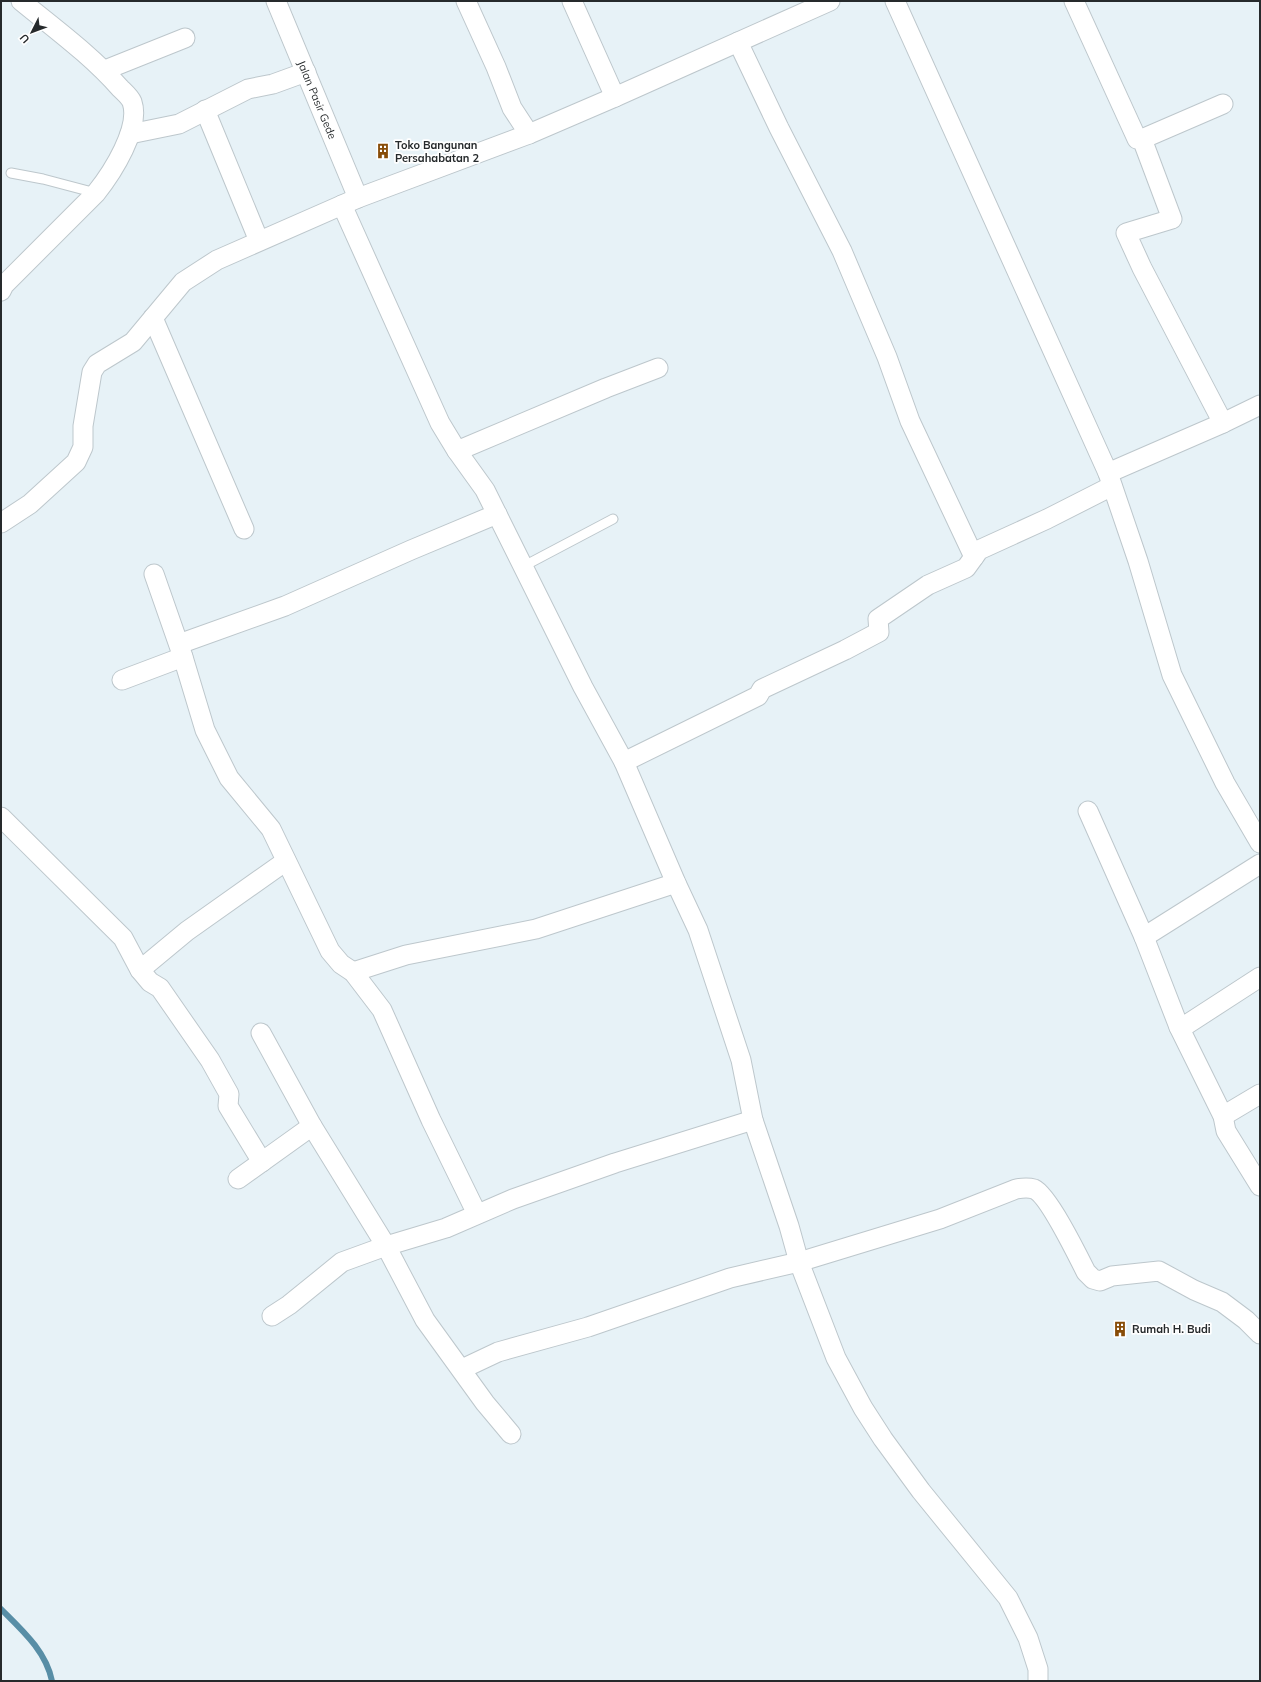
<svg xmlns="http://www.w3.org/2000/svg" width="1261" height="1682" font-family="Mulish,sans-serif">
<rect width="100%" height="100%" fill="#e7f2f7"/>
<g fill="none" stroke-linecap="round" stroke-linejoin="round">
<path stroke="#588ea6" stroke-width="6" d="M1,1609C22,1630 46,1651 52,1681"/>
<defs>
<g id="lane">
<polyline points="11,173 43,179 96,193"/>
<polyline points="524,566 613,519"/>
</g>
<g id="street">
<path id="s1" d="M276,1L358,198"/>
<polyline points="466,1 496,67 512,108 529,134"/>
<polyline points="572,1 615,97"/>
<polyline points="895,1 1108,473 1138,561 1172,675 1225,783 1260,843"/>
<polyline points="1074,1 1137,139 1142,139"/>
<polyline points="738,42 779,128 842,251 887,357 910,421 974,557"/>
<polyline points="105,70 185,38"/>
<polyline points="1223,104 1142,139 1172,219 1126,233 1142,268 1223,423"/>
<polyline points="205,110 259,241"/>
<polyline points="130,134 179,124 248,89 273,84 306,72"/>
<polyline points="342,205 440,423 457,451 485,490 583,687 624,762 676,883 698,930 741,1060 753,1120 789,1226 799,1262 836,1358 863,1408 883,1439 921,1491 1008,1598 1028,1638 1038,1669 1038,1681"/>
<path d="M1,291L4,285L96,193C112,173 141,128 132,102C130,97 124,92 120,88C91,55 55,29 21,1"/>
<polyline points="153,318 244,529"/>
<polyline points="457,451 606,388 658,368"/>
<polyline points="1108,473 1223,423 1260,405"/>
<polyline points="1,523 30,504 76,462 83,447 83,426 92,372 97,364 133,342 183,282 217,260 358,198 529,134 615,97 830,1"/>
<polyline points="154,574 183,657 205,730 229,778 271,829 330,951 341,964 353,972 382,1010 431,1120 477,1214"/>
<polyline points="179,644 285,606 411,550 497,514"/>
<polyline points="122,680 183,657"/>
<polyline points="624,762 758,696 762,689 845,650 879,632 878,619 928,585 966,568 979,550 1047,519 1112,486"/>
<polyline points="1088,811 1144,937 1179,1027 1186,1025 1260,977"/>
<polyline points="1,817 123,938 140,970 150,982 160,988 210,1060 229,1094 228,1106 262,1162"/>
<polyline points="1144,937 1260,864"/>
<polyline points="140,970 187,931 286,861"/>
<polyline points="353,972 406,955 536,929 676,883"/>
<polyline points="1179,1027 1223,1116 1226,1131 1260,1186"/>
<polyline points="261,1033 312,1126 386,1246 425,1320 485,1403 511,1434"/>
<polyline points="1223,1116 1260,1094"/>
<polyline points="238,1179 312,1126"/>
<polyline points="272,1316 289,1305 342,1262 386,1246 446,1228 513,1199 615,1163 753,1120"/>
<path d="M462,1369L498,1352L588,1327L730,1278L799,1262L940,1219L1016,1189C1022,1188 1027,1187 1034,1189C1048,1195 1078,1256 1086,1272L1093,1279L1100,1281L1112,1276L1159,1271L1194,1290L1222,1302L1246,1320L1260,1334"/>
</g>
</defs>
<use href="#lane" stroke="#bdc7cc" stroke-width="11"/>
<use href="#street" stroke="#bdc7cc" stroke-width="21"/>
<use href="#lane" stroke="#fff" stroke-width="9"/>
<use href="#street" stroke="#fff" stroke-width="19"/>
</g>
<defs>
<symbol id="building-bare" viewBox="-9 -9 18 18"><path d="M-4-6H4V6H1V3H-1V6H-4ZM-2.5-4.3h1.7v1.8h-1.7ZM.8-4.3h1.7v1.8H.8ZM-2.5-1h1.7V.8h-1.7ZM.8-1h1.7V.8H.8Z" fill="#884c07" stroke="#fff" stroke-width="2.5" paint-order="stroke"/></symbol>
</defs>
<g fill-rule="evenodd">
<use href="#building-bare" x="372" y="140" width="22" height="22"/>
<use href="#building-bare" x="1109" y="1318" width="22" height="22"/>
</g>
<g text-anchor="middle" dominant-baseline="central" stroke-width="3.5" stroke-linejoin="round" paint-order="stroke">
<g font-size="11" fill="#262a2c" stroke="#fff">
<text stroke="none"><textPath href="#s1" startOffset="107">Jalan Pasir Gede</textPath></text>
</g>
<g font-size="11" font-weight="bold" fill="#262a2c" stroke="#fff" text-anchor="start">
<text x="395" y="145">Toko Bangunan<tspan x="395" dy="13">Persahabatan 2</tspan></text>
<text x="1132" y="1329">Rumah H. Budi</text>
</g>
</g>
<rect width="1261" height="1682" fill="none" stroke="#262a2c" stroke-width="4"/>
<g transform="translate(32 32) rotate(228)" stroke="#ffffff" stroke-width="3" paint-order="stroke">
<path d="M0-3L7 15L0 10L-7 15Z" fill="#262a2c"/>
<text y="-6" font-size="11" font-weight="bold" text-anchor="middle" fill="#262a2c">U</text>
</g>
</svg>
